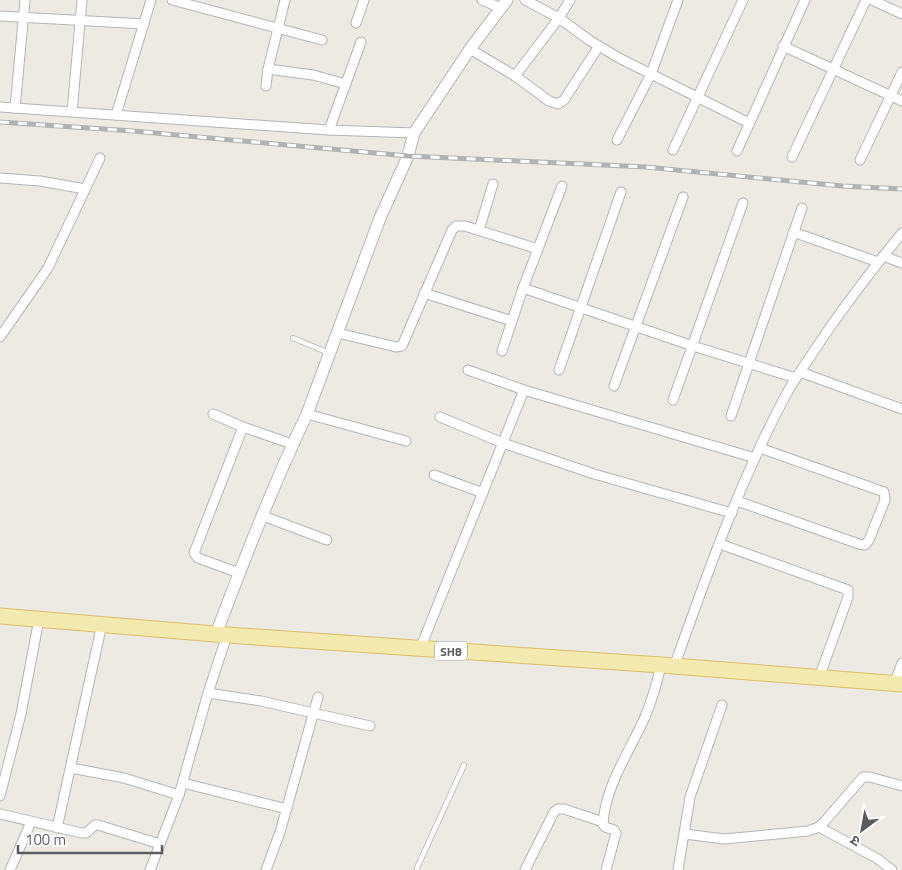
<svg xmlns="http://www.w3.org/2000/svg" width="902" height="870" font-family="'Titillium Web','Noto Sans Devanagari',sans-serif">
<rect width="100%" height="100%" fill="#eceae3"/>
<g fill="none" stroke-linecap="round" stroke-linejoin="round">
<defs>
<g id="service">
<polyline points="293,338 329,353"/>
<polyline points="416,870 464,765"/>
</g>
<g id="minor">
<polyline points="172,0 322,40"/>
<polyline points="482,0 501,8"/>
<polyline points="525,0 559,18 589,40 619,58 749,123"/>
<polyline points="872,0 902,14"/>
<polyline points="0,16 144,24"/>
<polyline points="356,23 364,0"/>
<polyline points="783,46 902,101"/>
<polyline points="470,49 515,76 549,101 558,104 564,100 599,46"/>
<polyline points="268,69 313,75 346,84"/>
<polyline points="515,76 559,18 570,0"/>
<polyline points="266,86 268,69 285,0"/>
<polyline points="0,107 329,130 414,133"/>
<polyline points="15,108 25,0"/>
<polyline points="72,112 82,0"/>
<polyline points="116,115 151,0"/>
<polyline points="329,130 361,42"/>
<polyline points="617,140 651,74 678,0"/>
<polyline points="673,150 743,0"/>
<polyline points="737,151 805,0"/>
<polyline points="792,157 866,0"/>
<polyline points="860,160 902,72"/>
<polyline points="0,178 40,181 85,189"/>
<polyline points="479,230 493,184"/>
<polyline points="793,232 878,262"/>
<polyline points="883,256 902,263"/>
<polyline points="523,288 693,346 796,378"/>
<polyline points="424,293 512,321"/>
<polyline points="338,333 396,347 402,346 452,230 456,226 465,226 538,249"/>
<polyline points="0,337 48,268 100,158"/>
<polyline points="502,351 523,288 562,186"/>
<polyline points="468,370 524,390 755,458"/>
<polyline points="559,370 621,192"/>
<polyline points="800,372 902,409"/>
<polyline points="614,386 683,197"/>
<polyline points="673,400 743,203"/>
<polyline points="213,414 243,427 292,444"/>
<polyline points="307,414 406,441"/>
<polyline points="731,416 802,208"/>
<polyline points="440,417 503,443 594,474 732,513"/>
<polyline points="434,475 483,493"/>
<polyline points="737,501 859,544 865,545 869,540 885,500 884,492 760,448"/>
<polyline points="263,516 327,540"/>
<polyline points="720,544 848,590 848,597 819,678"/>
<polyline points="239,573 198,558 194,553 243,427"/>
<polyline points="420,649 524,390"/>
<path d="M674,667C707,574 740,480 787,393C795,378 805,365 814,351C841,310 871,271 902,233"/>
<polyline points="894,684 902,663"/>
<polyline points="208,693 261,701 370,726"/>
<polyline points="71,768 124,778 179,795"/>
<polyline points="183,783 287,809"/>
<polyline points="0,796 21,714 39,619"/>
<polyline points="0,814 82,833 86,833 95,825 98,825 160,844"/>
<polyline points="819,827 878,859 892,870"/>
<polyline points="57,828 102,624"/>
<polyline points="685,834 724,839 808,831 819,827 825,821 863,777 870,777 902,786"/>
<polyline points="10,870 31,822"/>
<polyline points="150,870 179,795 208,693 227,635"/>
<polyline points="266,870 280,832 318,697"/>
<polyline points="525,870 554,812 558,809 564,809 603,822"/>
<path d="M606,870L616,833L614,830L605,827L603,824C605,786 630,751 645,717C652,700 657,683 661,665"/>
<polyline points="678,870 690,797 722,705"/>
</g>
<path id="tertiary" d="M216,634C244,560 273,485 307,414L380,218L408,156L414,133L470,49L507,0"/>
<polyline id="primary" points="0,616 227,635 661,665 902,684"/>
</defs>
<use href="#service" stroke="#b3b5b8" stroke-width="6"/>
<use href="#minor" stroke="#b3b5b8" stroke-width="11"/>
<use href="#tertiary" stroke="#b3b5b8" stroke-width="13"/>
<use href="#primary" stroke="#dfbe68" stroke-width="17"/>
<use href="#service" stroke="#fff" stroke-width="4.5"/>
<use href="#minor" stroke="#fff" stroke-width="9"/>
<use href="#tertiary" stroke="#fff" stroke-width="11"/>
<use href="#primary" stroke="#f4e9af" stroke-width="15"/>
<defs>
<polyline id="rail" points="0,122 133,131 408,156 646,167 842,186 902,189"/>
</defs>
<use href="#rail" stroke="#b1b2b2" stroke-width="5"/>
<use href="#rail" stroke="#fff" stroke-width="3" stroke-dasharray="9" stroke-linecap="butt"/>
</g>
<g text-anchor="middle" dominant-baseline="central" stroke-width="5" stroke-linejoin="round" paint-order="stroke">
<rect fill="#fff" stroke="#8c8e90" stroke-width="1" x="435" y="641.5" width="32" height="19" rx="4"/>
<g font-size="12" font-weight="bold" fill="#5b5e61">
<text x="451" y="651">SH8</text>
</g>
</g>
<g transform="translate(862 830) rotate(212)" stroke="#ffffff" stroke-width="4" paint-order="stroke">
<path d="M0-4L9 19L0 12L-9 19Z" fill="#5b5e61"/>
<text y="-8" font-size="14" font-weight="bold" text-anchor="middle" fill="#5b5e61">उ</text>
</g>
<path d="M18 845v8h144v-8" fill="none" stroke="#5b5e61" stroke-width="2.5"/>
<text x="25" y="845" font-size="15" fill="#5b5e61" stroke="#ffffff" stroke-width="4" paint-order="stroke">100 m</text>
</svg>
